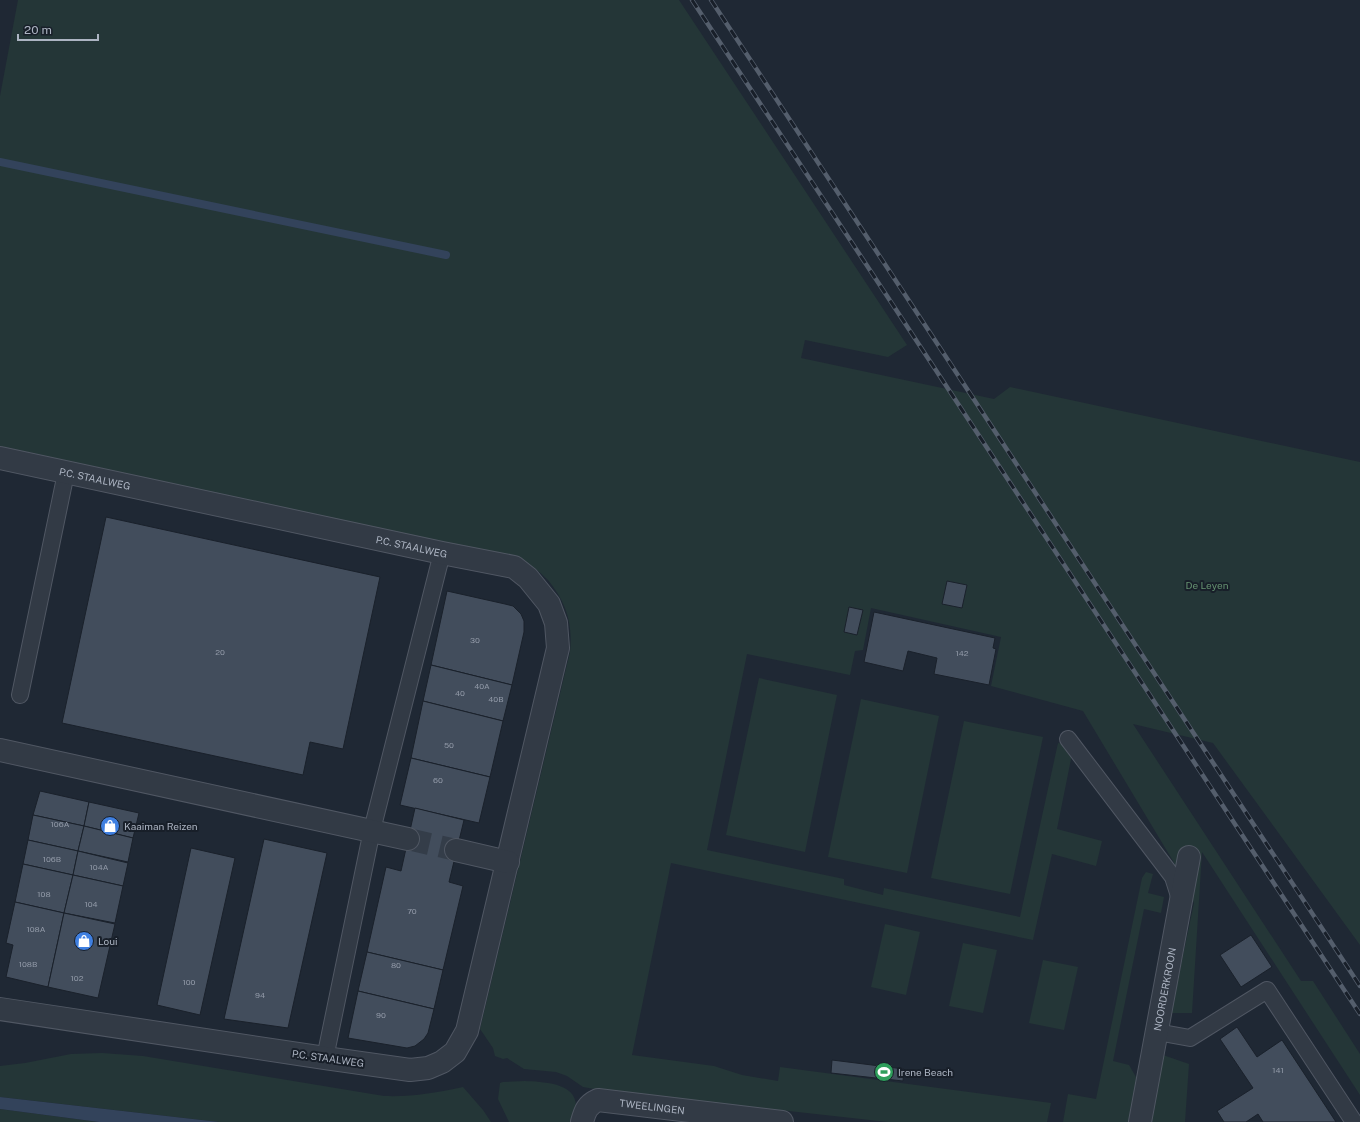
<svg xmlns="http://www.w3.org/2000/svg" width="1360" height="1122" font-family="'Public Sans',sans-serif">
<rect width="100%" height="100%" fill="#1f2834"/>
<g fill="#243637">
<path d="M18,0H679L907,345L888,357L805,340L801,358L994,399L1010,387L1360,462V945L1213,743L1133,724L1301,981H1313L1360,1054V1095L1202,852L1192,1013H1171L1194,903L1173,861L1083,711L991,686L1001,637L871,608L863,650L855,651L850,675L747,654L707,850L844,879V885L883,895L884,888L1020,917L1058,743L1070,745L1073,749L1057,829L1102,841L1096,866L1052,854L1033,940L671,863L632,1055L714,1066L742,1075L778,1081L780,1067L1051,1103L1047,1122H888L600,1090L583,1087L567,1076L556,1072L524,1069L507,1058L503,1059L495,1056L493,1048L480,1029L570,652C573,623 566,602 548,580C542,574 534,567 526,563C522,560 516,559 512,557L0,446V96Z"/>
<polygon points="759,678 837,695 805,852 726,835"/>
<polygon points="861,699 939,716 907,873 828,857"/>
<polygon points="964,721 1043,737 1010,894 931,878"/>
<polygon points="1146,872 1153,874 1148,893 1164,897 1161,913 1144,909 1113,1061 1129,1065 1140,1084 1133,1122 1063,1122 1068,1094 1096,1099 1142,878"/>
<polygon points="885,924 920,932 906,995 871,987"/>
<polygon points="963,943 997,950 983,1013 949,1006"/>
<polygon points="1043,960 1078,967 1064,1030 1029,1023"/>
<path d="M102,1053L143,1056L384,1096C412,1097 435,1093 463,1087L483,1110L491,1122H219L0,1097V1066L25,1063L71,1054Z"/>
<polygon points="1163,1055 1189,1064 1185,1122 1150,1122"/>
<path d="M525,1081C541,1082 577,1082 576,1107C575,1111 573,1117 572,1122H509L498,1099L500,1083L503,1082Z"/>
<polygon points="0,1109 99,1122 0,1122"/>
</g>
<polygon fill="#33435b" points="0,1097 219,1122 99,1122 0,1109"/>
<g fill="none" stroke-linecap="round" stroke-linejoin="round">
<polyline stroke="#33435b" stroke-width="8" points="0,162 446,255"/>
</g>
<g fill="#424d5c" stroke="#1a212b">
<polygon points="106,517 380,577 343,749 310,742 303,775 62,723"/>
<polygon points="947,581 967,585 962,608 942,604"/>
<polygon points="447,591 505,604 513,606 521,614 524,621 524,632 512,685 431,665"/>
<polygon points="849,607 863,610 857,635 844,632"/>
<polygon points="874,612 995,638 993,648 996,649 989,685 934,674 937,658 908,651 903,671 864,662"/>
<polygon points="431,665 512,685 503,721 423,701"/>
<polygon points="423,701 503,721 490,777 411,758"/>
<polygon points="411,758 490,777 479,823 400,805"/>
<polygon points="40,791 89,802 84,826 33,815"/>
<polygon points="89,802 139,813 133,838 84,826"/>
<polygon points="415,808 464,820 449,882 463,886 443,970 367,952 386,867 401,871"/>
<polygon points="33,815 84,826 78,851 28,840"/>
<polygon points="84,826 133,838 128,862 78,851"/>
<polygon points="264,839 327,853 288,1028 224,1019"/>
<polygon points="28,840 78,851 73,875 23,864"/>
<polygon points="191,848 235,858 200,1015 157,1005"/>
<polygon points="78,851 128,863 123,886 73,875"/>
<polygon points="23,864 73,875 64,913 15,902"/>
<polygon points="73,875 123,886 115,923 64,913"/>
<polygon points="15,902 64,913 48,987 6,977 13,945 6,943"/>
<polygon points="64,913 115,924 98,998 48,987"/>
<polygon points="1251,935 1272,967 1241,987 1220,955"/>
<polygon points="367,952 443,970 434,1009 358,991"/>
<polygon points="358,991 434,1009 428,1033 424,1039 415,1046 407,1048 348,1038"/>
<polygon points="1237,1027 1257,1057 1282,1040 1336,1122 1263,1122 1258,1114 1246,1122 1224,1122 1217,1111 1253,1088 1220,1039"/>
<polygon points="832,1060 904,1069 903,1081 831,1073"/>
</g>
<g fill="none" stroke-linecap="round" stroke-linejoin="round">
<polyline stroke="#343d49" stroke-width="22" stroke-dasharray="22 11" stroke-linecap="butt" points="408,839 456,850"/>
<defs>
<g id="service">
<polyline points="20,695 66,473"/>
<polyline points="1068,739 1173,877 1180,899"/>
<polyline points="1157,1032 1190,1038 1267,990 1354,1122"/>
<polyline points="325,1058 372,830 442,553"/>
</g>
<g id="minor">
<path id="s1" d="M0,458L442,553L514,567L528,578L549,604L556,623L558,648L467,1031L455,1052L442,1062L428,1068L410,1070L325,1058L0,1009"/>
<polyline points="0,750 408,839"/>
<polyline points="456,850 508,862"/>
<path id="s2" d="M582,1122C585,1111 587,1105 598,1100L782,1122"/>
<path id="s3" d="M1140,1122L1189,857"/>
</g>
</defs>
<use href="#service" stroke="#505763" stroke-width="18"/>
<use href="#minor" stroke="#505763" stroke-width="24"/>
<use href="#service" stroke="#323a45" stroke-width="16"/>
<use href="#minor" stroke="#323a45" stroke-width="22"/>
<defs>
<g id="rail">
<polyline points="692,0 1360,1014"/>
<polyline points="711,0 1360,986"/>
</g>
</defs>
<use href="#rail" stroke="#545e6c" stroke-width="4.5"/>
<use href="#rail" stroke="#181f29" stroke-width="3" stroke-dasharray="9" stroke-linecap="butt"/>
</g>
<defs>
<symbol id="shop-disc" viewBox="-11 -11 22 22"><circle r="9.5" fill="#3f7fe0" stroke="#181f29"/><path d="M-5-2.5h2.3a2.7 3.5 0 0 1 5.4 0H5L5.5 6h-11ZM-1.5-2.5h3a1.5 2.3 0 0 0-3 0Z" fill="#fff"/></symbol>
<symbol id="stadium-disc" viewBox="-11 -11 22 22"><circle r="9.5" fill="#2e9e5b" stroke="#181f29"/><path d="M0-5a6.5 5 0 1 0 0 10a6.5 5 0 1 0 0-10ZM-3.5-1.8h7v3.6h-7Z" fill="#fff"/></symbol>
</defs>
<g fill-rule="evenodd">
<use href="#shop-disc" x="99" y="815" width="22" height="22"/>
<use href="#shop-disc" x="73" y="930" width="22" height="22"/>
<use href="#stadium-disc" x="873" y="1061" width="22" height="22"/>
</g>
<g text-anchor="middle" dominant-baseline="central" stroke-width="4" stroke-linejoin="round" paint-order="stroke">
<g font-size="8" fill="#929aa8">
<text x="475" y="640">30</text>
<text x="220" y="652">20</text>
<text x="962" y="653">142</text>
<text x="482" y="686">40A</text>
<text x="460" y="693">40</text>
<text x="496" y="699">40B</text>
<text x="449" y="745">50</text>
<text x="438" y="780">60</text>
<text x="60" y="824">106A</text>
<text x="52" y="859">106B</text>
<text x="99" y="867">104A</text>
<text x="44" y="894">108</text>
<text x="91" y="904">104</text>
<text x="412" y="911">70</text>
<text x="36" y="929">108A</text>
<text x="28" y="964">108B</text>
<text x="396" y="965">80</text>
<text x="77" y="978">102</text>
<text x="189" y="982">100</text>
<text x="260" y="995">94</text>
<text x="381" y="1015">90</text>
<text x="1278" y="1070">141</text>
</g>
<g font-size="10" fill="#acb4c2" stroke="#181f29">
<text stroke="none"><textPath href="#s1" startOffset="97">P.C. STAALWEG</textPath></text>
<text stroke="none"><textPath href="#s1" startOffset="421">P.C. STAALWEG</textPath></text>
<text stroke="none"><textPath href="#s3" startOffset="135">NOORDERKROON</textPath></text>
<text transform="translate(328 1058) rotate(8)">P.C. STAALWEG</text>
<text stroke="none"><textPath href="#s2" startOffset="83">TWEELINGEN</textPath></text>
</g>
<g font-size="10" fill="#659170" stroke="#181f29">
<text x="1207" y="585">De Leyen</text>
</g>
<g font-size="10" fill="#acb4c2" stroke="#181f29" text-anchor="start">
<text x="124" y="826">Kaaiman Reizen</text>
<text x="98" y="941">Loui</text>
<text x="898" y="1072">Irene Beach</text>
</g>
</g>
<path d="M18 34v6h80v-6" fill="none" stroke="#acb4c2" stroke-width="2"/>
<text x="24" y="34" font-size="12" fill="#acb4c2" stroke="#181f29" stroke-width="3" paint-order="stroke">20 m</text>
</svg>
